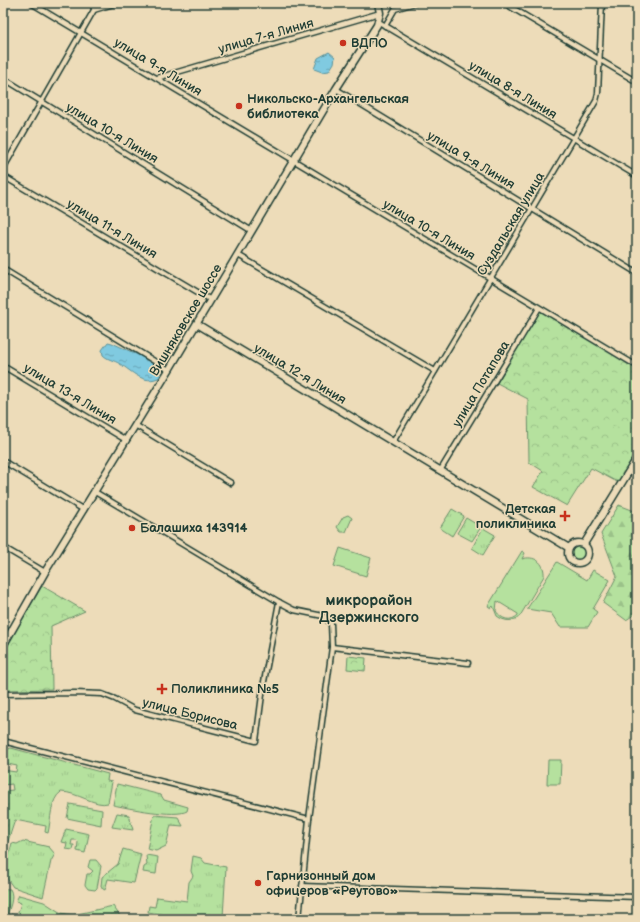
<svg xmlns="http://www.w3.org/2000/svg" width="640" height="922" font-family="'Balsamiq Sans',sans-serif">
<defs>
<pattern id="grass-tufts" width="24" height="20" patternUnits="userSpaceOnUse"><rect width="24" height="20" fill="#b5e19e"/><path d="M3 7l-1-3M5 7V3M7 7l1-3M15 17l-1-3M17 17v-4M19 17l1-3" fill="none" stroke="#9bc289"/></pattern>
<pattern id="forest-firs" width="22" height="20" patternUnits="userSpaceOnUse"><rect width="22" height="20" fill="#b5e19e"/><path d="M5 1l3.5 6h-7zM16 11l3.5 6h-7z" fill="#9bc289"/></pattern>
<pattern id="park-crowns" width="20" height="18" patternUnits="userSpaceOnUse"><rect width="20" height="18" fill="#b5e19e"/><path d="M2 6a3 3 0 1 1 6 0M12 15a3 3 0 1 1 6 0" fill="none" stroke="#9bc289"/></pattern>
<pattern id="water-ripples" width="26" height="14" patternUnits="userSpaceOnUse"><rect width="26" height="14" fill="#80cae0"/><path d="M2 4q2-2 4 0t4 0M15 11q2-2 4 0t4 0" fill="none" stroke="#68a5b6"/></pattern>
</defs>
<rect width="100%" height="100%" fill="#eddcb9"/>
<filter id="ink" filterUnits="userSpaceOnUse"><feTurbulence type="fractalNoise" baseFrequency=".025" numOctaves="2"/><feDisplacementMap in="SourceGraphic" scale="8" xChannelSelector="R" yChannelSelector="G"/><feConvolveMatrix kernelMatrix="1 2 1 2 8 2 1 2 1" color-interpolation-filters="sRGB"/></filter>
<g filter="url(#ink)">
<g fill="url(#grass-tufts)" stroke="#6a8f69">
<polygon points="452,509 464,516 452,536 440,528"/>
<polygon points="466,518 481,527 472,541 457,533"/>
<polygon points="483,528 495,535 483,555 472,548"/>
<circle cx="578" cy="553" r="8"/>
<path d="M11,748L108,774L107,781L112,782L108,803C96,807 77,792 61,792C50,799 51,821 48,833L45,832L46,826L15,820L3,856V812H5L4,791L13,790L12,784L3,785V770L16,772L17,766L3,763V751Z"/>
<path d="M117,784L161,795L164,800L188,807L187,811C175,818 128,808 113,805Z"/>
<polygon points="70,804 102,810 101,825 67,818"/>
<polygon points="117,813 129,815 133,830 112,827"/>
<polygon points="154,815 178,817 183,826 171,825 166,846 156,851 147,849"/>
<polygon points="66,829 89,834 85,853 77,851 78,842 76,840 72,840 71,845 74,845 73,850 66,849 67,843 61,842"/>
<polygon points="23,841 49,847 55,854 51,861 43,897 13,887 4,874 12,843 17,844"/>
<polygon points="123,849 141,854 134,883 108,879 105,890 103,889 101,886 102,877 118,864"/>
<polygon points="146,855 158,857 156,874 143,872 144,867 147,865"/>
<polygon points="193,856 201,858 205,863 226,867 223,917 231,919 190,919 148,912 149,906 155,907 157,897 187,901 189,882 193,876 191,871"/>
<polygon points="90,860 96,860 101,866 97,888 95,890 88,889 85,885 87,874 90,874 93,871 88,867"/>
<path d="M6,889H10C15,897 9,911 5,918H3V895Z"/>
<polygon points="19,895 44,902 61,913 73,915 113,906 122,919 11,918 11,914 17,916 21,903 16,901"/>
</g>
<polygon fill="url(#forest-firs)" stroke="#6a8f69" points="619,505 637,512 637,613 626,620 603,603 617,576 601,534"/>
<g fill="url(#park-crowns)" stroke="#6a8f69">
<polygon points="540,311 637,367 637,454 619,483 591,468 567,506 533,487 543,471 529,462 528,399 497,383"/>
<polygon points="42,586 85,611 51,626 52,689 3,690 3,651"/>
<polygon points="348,656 366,658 365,671 347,669"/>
</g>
<g fill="#b5e19e" stroke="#6a8f69" fill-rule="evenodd">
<polygon points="348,515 352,518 346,532 341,532 337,527 343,517"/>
<polygon points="340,548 371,558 366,576 334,566"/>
<path d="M522,551L525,553L522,559C534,555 545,562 544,576L520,616C513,622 505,622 497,616L493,606L491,608L488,606ZM497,601L518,614V615C511,622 502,620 496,611Z"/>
<polygon points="557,562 587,580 593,570 610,580 593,609 597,612 588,627 560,627 551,613 527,609"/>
<polygon points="548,760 561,760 560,784 547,784"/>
</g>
<g fill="url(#water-ripples)" stroke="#59929b">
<polygon points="329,52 335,57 334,63 329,71 322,72 314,69 318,58"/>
<path d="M108,342L112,343L145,358L160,369V377C144,386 132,371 120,364C114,360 108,360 103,355L102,350Z"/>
</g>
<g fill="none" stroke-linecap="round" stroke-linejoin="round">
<defs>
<g id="street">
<polyline points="31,3 637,366"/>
<polyline points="504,3 637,82"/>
<polyline points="94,10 117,3"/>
<polyline points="379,22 637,176"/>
<polyline points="385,26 395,9 415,3"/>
<polyline points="3,78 252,231"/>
<polyline points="157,78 380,13"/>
<polyline points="336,89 637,273"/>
<polyline points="3,169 94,10 93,3"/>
<polyline points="3,176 211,300"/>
<polyline points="238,255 435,371"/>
<polyline points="3,269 169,370"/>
<polyline points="3,366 126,440"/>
<polyline points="135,425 231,483"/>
<polyline points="393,442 596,101 598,93 602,3"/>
<polyline points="3,461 84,510"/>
<polyline points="440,471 539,308"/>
<polyline points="95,492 279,602 294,610 323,616 331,624 332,647 309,819 299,919"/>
<polyline points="3,547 45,572"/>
<polyline points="332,647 468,663"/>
<polyline points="3,694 75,693 102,694 115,699 135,710 256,741 263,687 279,602"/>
<polyline points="3,741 309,819"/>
<polyline points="302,886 637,897"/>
</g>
<g id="secondary">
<polyline points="197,324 569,548"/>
<circle cx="578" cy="553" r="10"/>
<polyline points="584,544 637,458"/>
<polyline points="3,646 45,572 169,370 336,89 377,25 380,13 378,3"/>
</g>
</defs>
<use href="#street" stroke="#1f3d34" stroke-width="7"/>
<use href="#secondary" stroke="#1f3d34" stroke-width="9"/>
<use href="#street" stroke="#eddcb9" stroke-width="4"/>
<use href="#secondary" stroke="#eddcb9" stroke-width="6"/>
</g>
</g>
<g fill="#c8321e" stroke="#eddcb9" stroke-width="1.5">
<circle cx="343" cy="43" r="4"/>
<circle cx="239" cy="106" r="4"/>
<path d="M563 510h4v4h4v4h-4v4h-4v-4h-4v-4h4z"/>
<circle cx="132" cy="528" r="4"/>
<path d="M160 683h4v4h4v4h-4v4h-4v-4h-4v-4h4z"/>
<circle cx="258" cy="883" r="4"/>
</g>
<g text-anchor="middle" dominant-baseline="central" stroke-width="3" stroke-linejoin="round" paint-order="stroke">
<g font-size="13" fill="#1f3d34" stroke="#eddcb9">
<text transform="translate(266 36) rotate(-16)">улица 7-я Линия</text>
<text transform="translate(158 67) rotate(31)">улица 9-я Линия</text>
<text transform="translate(513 90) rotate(31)">улица 8-я Линия</text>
<text transform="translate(112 133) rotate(31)">улица 10-я Линия</text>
<text transform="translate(471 160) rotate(31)">улица 9-я Линия</text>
<text transform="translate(511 224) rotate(-59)">Суздальская улица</text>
<text transform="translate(112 229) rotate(31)">улица 11-я Линия</text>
<text transform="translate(429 230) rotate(31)">улица 10-я Линия</text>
<text transform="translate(186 320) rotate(-59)">Вишняковское шоссе</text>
<text transform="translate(300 374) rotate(31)">улица 12-я Линия</text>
<text transform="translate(481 384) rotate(-59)">улица Потапова</text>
<text transform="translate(70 394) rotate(31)">улица 13-я Линия</text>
<text transform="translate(190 714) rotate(14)">улица Борисова</text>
</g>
<g font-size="13" font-weight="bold" fill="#1f3d34" stroke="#eddcb9" text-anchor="start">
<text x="351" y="43">ВДПО</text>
<text x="247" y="99">Никольско-Архангельская<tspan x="247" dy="15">библиотека</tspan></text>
<text x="556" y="509" text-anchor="end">Детская<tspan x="556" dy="15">поликлиника</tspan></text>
<text x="140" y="528">Балашиха 143914</text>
<text x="171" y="689">Поликлиника №5</text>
<text x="266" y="876">Гарнизонный дом<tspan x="266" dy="15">офицеров «Реутово»</tspan></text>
</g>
<g font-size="15" font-weight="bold" fill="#1f3d34" stroke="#eddcb9">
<text x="369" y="600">микрорайон<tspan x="369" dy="17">Дзержинского</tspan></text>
</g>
</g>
<rect width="640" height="922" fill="none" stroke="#eddcb9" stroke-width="16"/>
<rect x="8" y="8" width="624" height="906" fill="none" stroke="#1f3d34" stroke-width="1.5" filter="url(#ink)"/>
</svg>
